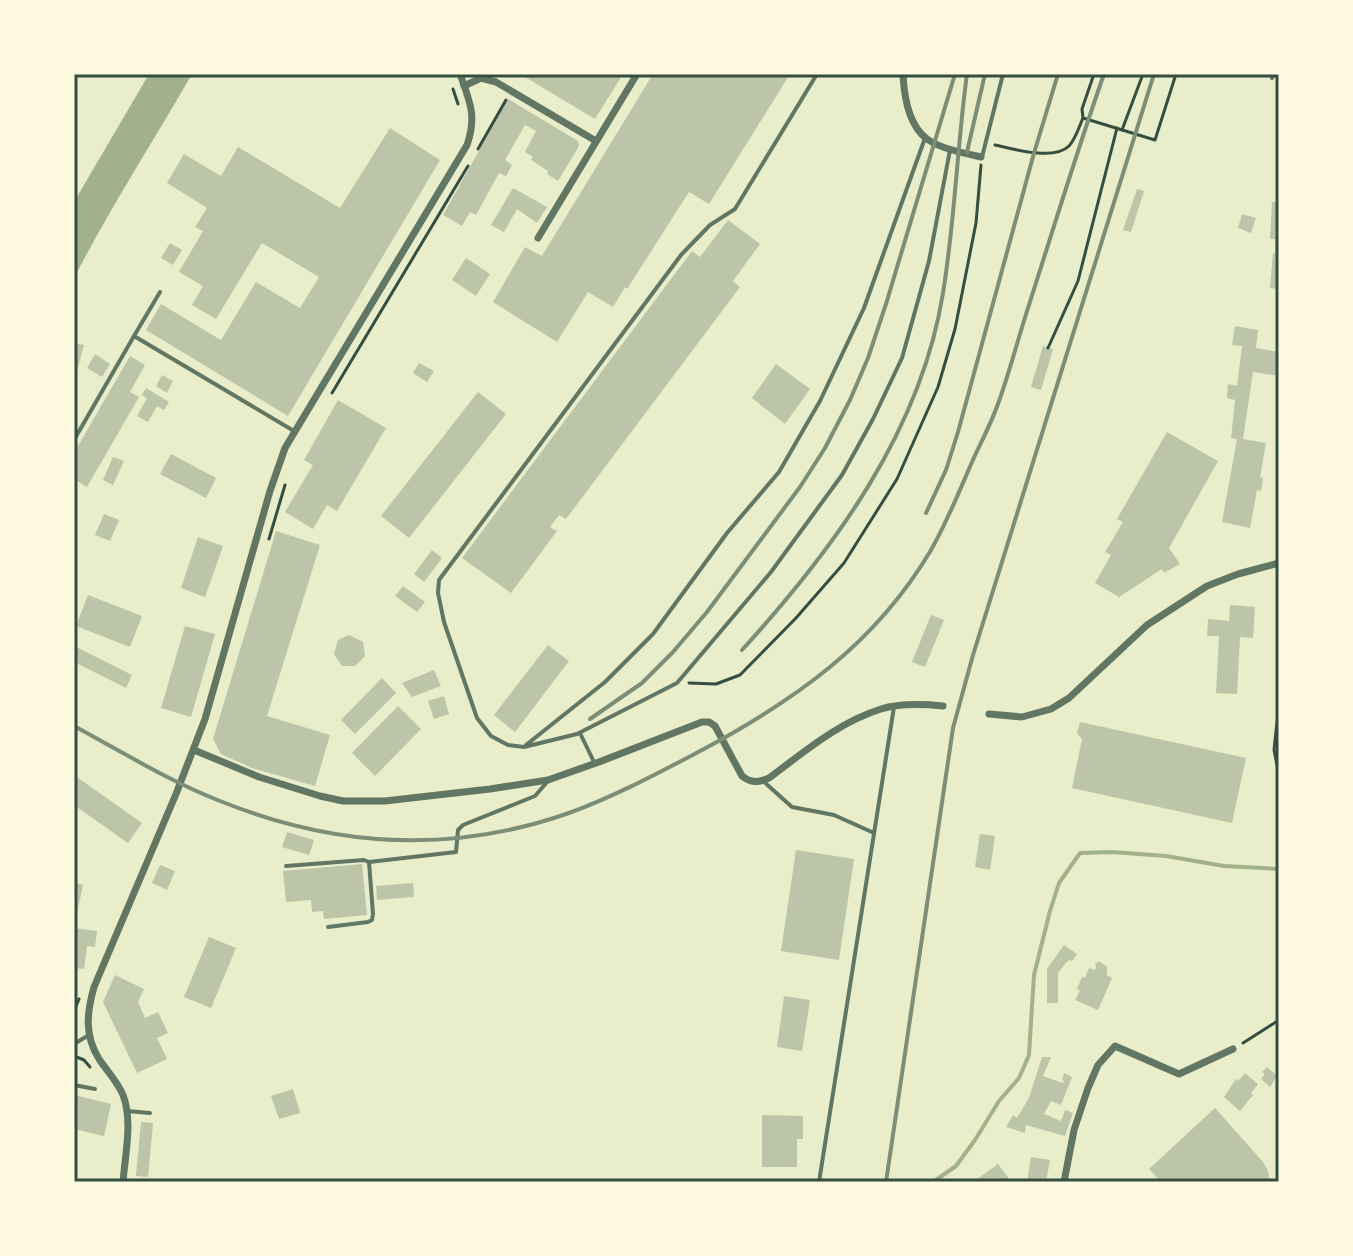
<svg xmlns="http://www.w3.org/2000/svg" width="1353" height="1256" font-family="'Space Grotesk',sans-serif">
<rect width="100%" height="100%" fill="#e9edc9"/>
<path fill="#a3b18a" d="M149,74H192C153,142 110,208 74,278V202Z"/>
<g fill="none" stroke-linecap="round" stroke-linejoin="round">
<polyline stroke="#a3b18a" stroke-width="4" points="933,1182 956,1166 975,1140 999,1101 1019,1078 1029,1055 1034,975 1050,911 1059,883 1080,853 1112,852 1166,856 1224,866 1279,869"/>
</g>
<g fill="#bcc5a7">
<polygon points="520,74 623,74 595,119"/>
<polygon points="653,74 790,74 709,204 689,192 627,289 625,287 613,307 588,292 557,342 493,302 525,247 542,256"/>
<polygon points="508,99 578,141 579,146 558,181 547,174 548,171 531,160 533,157 525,152 536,131 525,125 505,160 512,165 506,176 499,173 476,215 470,212 462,226 443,215"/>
<polygon points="390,128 440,160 288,416 146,330 161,304 221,340 256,282 300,308 319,277 262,243 216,319 192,305 203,286 179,272 203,231 195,227 207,208 167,183 184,154 221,176 238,147 340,208"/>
<polygon points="513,188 547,207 537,223 517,209 504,232 491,225"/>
<polygon points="1137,189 1144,191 1131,232 1123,230"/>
<polygon points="1272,202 1279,202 1279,289 1270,288 1273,253 1275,253 1275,239 1270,239"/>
<polygon points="1242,214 1256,218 1251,233 1238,228"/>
<polygon points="728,220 760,244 733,281 740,287 566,519 559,515 550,527 557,531 511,593 462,558 692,251 700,257"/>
<polygon points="170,243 182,250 173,265 161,258"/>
<polygon points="466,258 490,274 476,296 452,280"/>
<polygon points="1235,326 1258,330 1256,348 1279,352 1279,376 1253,372 1243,439 1266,443 1260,477 1263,478 1261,491 1257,490 1250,528 1222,522 1237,439 1231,438 1235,400 1227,398 1228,384 1237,386 1242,346 1232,345"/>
<polygon points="74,343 84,345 75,378 74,378"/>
<polygon points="1043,346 1053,349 1041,390 1031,387"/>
<polygon points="95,354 110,364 102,377 87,368"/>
<polygon points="130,356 145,365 130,392 139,397 87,487 74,479 74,453"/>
<polygon points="419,363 434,371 427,382 413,373"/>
<polygon points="776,364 810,389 785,424 752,398"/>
<polygon points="162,375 173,381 167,393 156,386"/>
<polygon points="146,388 169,402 164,410 157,406 148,422 137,416 147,398 142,395"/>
<polygon points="478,392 506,414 409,538 381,516"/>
<polygon points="338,400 386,428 337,511 327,505 313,529 285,512 313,465 304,460"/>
<polygon points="1167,432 1218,461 1169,548 1180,564 1164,573 1162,569 1119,597 1095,583 1111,555 1105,552 1123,522 1117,519"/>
<polygon points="171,454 216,478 206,498 160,474"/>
<polygon points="113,457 124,461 113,485 103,480"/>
<polygon points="104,514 119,520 110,541 95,535"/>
<polygon points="276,531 320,545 267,716 330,735 315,786 252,768 221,754 213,739"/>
<polygon points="198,537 223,546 205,597 181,588"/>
<polygon points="432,550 442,558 424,582 414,574"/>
<polygon points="403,586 425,602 417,612 395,596"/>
<polygon points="88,595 142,616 130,647 76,626"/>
<polygon points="1230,605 1255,607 1253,638 1240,637 1237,694 1216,693 1219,636 1207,636 1208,619 1229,621"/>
<polygon points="931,615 944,620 925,667 912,662"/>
<polygon points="185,626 215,634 191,717 161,708"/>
<polygon points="349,635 363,642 365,656 355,666 342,666 334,654 338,640"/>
<polygon points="548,645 569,661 515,732 494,715"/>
<polygon points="74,646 132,675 126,688 74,662"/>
<polygon points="434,670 441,686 412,697 402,683"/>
<polygon points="382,678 396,693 355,734 341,720"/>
<polygon points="444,696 449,714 434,719 428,701"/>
<polygon points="398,706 421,729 375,776 352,753"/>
<polygon points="1080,722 1246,758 1232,823 1072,788 1082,739 1077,733"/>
<polygon points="74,775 142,823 128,843 74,805"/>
<polygon points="287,832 314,840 309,855 282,847"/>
<polygon points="980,834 995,836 990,870 975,867"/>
<polygon points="796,850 854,859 839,960 781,951"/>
<polygon points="362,864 367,915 324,919 323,911 312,912 311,900 286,902 283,871"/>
<polygon points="160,865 175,871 167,890 152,883"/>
<polygon points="74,882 83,885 75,923 74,923"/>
<polygon points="413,883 414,897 377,900 376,886"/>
<polygon points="74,928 97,931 95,947 87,946 84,969 74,968"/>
<polygon points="209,937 236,948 211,1008 184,997"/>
<polygon points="1064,945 1077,954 1072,961 1069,960 1065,964 1058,973 1058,1003 1047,1003 1047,969"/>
<polygon points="1099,961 1107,967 1107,975 1112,978 1098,1010 1075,1000 1080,990 1077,989 1082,977 1085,978 1089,968 1095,970 1096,967 1095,964"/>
<polygon points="115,975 144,989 138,1002 145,1018 158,1012 168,1033 157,1038 167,1059 137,1073 103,1002"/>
<polygon points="784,996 810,1000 802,1051 777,1047"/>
<polygon points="1042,1057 1051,1057 1043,1076 1063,1083 1064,1081 1062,1080 1064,1073 1072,1077 1061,1105 1051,1101 1044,1114 1061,1121 1065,1110 1073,1113 1065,1136 1026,1125 1025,1133 1006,1127 1013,1115 1017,1118 1029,1098"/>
<polygon points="1267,1067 1277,1076 1270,1087 1261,1079 1265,1074 1262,1072"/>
<polygon points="1245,1073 1258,1084 1251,1093 1253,1095 1240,1111 1224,1097 1236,1079 1238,1081"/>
<polygon points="293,1089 300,1113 279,1119 271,1096"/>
<polygon points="74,1095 111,1104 104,1136 74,1129"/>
<polygon points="1215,1108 1263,1162 1268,1171 1270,1182 1161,1182 1149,1169"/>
<polygon points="762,1115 803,1116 803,1139 797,1139 797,1167 762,1167"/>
<polygon points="141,1122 153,1123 148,1177 136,1176"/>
<polygon points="1031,1157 1050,1160 1046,1182 1027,1182"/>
<polygon points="998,1164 1010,1180 1007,1182 973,1182"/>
</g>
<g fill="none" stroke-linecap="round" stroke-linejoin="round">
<g stroke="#344e41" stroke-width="3">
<polyline points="1094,74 1082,109 1083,118 1155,140 1176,74"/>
<polyline points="453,89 458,104"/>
<polyline points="1122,130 1143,74"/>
<path d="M995,145C1013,149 1054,161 1069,146C1076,138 1079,127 1083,118"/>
<polyline points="478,149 506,100"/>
<polyline points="1048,348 1078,281 1117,128"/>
<polyline points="332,393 468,166"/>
<polyline points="269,539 285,485"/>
<polyline points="689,683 716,684 740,675 796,618 844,563 897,479 938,387 955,329 976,223 981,165"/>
<polyline points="1279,721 1277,722 1274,750 1279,775"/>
<polyline points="74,1011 79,999"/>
<polyline points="1243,1043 1279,1020"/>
<polyline points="74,1056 84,1060 90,1067"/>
</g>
<g stroke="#617663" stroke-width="4">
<polyline points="817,74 735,209 710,225 681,255 439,580 438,593 444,622 477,718 491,736 508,745 524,747 577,734 677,683 771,572 842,475 873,419 902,358 929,261 950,150"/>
<polyline points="1272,78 1273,74"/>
<polyline points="982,157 1003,74"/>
<polyline points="160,292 134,336 294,431"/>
<polyline points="74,440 134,336"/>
<polyline points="580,733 594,762"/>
<polyline points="526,745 605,682 653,634 727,533 779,472 820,401 864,308 925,138"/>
<polyline points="763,781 792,807 834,815 874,833"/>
<polyline points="286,866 364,860 369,862 456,852 458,830 463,825 535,796 547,782"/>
<polyline points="328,927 368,922 372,920 373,914 369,862"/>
<polyline points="74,1044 89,1035"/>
<polyline points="74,1085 95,1089"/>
<polyline points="127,1111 150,1113"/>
<polyline points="819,1182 894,707"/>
</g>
<g stroke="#617663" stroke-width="7">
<path d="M903,74C904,96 908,125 927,139C941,149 964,153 981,157"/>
<polyline points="464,86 481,78 496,82 596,141"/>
<polyline points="538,238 637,74"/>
<polyline points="989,714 1022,717 1051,709 1069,698 1147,625 1207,586 1238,574 1279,563"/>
<path d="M194,750L259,777L320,796L343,801H385L490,789L548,780L599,762L702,722H709L715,726L742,776C751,783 758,783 769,778C804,752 839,722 881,709C900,703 923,704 943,706"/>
<path d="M123,1182C125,1155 133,1121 123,1095C118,1082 107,1071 99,1059C84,1035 87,1012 94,987L176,794L205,719L270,491L285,448L467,145C477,116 470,102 460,74"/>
<polyline points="1064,1182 1074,1130 1088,1088 1098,1065 1115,1046 1179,1074 1233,1049"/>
</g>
<g stroke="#7c8e77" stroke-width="4">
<polyline points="967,152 985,74"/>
<polyline points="926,513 946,470 958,432 1034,153 1058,74"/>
<path d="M742,650C834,549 921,431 943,293C955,220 957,147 967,74"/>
<polyline points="590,719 642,683 673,652 707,612 800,487 825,448 850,400 868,358 886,304 955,74"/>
<path d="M74,726C122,752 169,781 220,801C334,847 452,854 569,813C616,796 660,772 704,749C798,698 876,643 931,550C947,522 959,492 972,462C981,442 992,422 999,401C1010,370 1018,339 1028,308C1053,230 1077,151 1104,74"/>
<polyline points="886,1182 953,728 973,655 1154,74"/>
</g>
</g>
<rect width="1353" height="1256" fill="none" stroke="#fefae0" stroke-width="152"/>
<rect x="76" y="76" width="1201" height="1104" fill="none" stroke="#344e41" stroke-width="3"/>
</svg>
